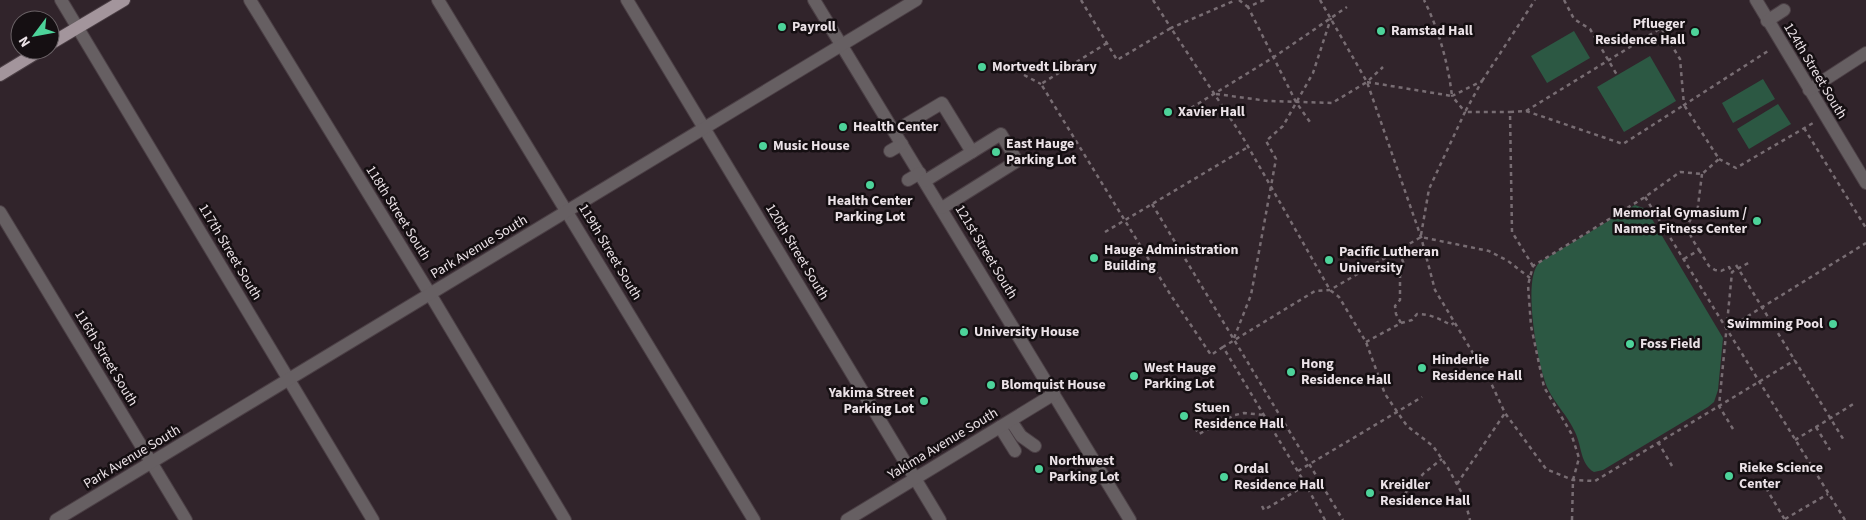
<svg xmlns="http://www.w3.org/2000/svg" width="1866" height="520" font-family="'Source Sans 3',sans-serif">
<rect width="100%" height="100%" fill="#31242b"/>
<g fill="#2c5843">
<polygon points="1574,31 1590,58 1547,83 1531,56"/>
<polygon points="1650,56 1676,101 1624,132 1597,87"/>
<polygon points="1763,79 1775,99 1733,123 1722,103"/>
<polygon points="1778,104 1791,124 1749,149 1737,129"/>
<path d="M1635,205L1646,209L1723,338L1718,390L1714,402L1708,407L1603,470L1594,472C1580,464 1582,446 1575,432C1568,416 1555,404 1548,389C1538,368 1521,277 1540,262Z"/>
</g>
<g fill="none" stroke-linecap="round" stroke-linejoin="round">
<defs>
<g id="minor">
<polyline points="61,0 373,520"/>
<polyline points="250,0 430,294 565,520"/>
<polyline points="438,0 754,520"/>
<polyline points="627,0 940,520"/>
<polyline points="814,0 1130,520"/>
<polyline points="1756,0 1866,183"/>
<polyline points="1767,21 1784,10"/>
<polyline points="1809,90 1866,53"/>
<polyline points="895,131 942,103 972,152 1001,134 1017,161 942,208"/>
<polyline points="890,151 902,144"/>
<polyline points="908,180 920,173"/>
<polyline points="925,181 972,152"/>
<polyline points="0,212 186,520"/>
<polyline points="1011,421 1021,436 1035,446"/>
<polyline points="1000,427 1015,451"/>
<polyline points="56,520 916,0"/>
<polyline points="847,520 1054,394"/>
</g>
<g id="major">
<polyline points="50,44 124,0"/>
<polyline points="0,75 41,50"/>
</g>
</defs>
<use href="#minor" stroke="#4b3f45" stroke-width="14"/>
<use href="#major" stroke="#4b3f45" stroke-width="14"/>
<g stroke="#786d73" stroke-width="2.5" stroke-dasharray="4 4" stroke-linecap="butt">
<polyline points="1081,0 1117,60 1171,28 1242,136 1330,290 1339,297 1366,342 1385,394 1407,426 1433,446 1448,468 1464,497 1470,520"/>
<polyline points="1153,0 1171,28 1236,0"/>
<polyline points="1239,0 1248,7"/>
<polyline points="1264,0 1248,7 1296,102 1312,125"/>
<polyline points="1320,0 1367,82 1421,237 1435,290 1491,383 1505,413 1546,469 1573,480 1595,481 1795,360"/>
<polyline points="1564,0 1574,19 1590,29 1617,75"/>
<polyline points="1107,43 1041,84 1170,294 1211,355 1223,347"/>
<polyline points="1024,75 1041,84"/>
<polyline points="1482,81 1535,0"/>
<path d="M1367,82L1452,96C1448,63 1439,30 1424,0"/>
<polyline points="1216,94 1268,101 1332,103 1367,82 1383,67"/>
<polyline points="1191,108 1274,57 1347,7"/>
<polyline points="1526,111 1661,28 1680,59 1684,105 1768,51"/>
<polyline points="1804,128 1866,228"/>
<polyline points="1719,159 1736,168 1813,123"/>
<polyline points="1645,197 1845,520"/>
<polyline points="1152,204 1343,520"/>
<polyline points="1105,232 1248,147"/>
<polyline points="1421,235 1429,189 1465,112 1452,96 1482,81 1465,112 1510,112"/>
<polyline points="1699,250 1709,266 1715,270 1721,271 1729,267 1732,272"/>
<path d="M1684,259L1699,250C1692,238 1680,224 1697,214L1702,174"/>
<polyline points="1736,265 1845,442"/>
<polyline points="1533,266 1512,232 1510,112 1526,111 1623,144 1684,105 1719,159 1702,174 1680,172 1645,197 1533,266 1528,285 1531,326 1544,387 1571,433 1579,458 1573,480 1572,520"/>
<path d="M1401,323L1412,320L1417,314C1430,314 1440,319 1451,325L1454,323"/>
<polyline points="1727,329 1866,243"/>
<polyline points="1234,338 1251,295 1276,159 1266,141 1283,126 1313,73 1331,18"/>
<polyline points="1366,342 1401,323 1396,314 1395,306 1400,300 1400,276 1404,264 1398,250"/>
<polyline points="1816,427 1830,450"/>
<polyline points="1195,428 1199,434 1235,415 1244,413 1264,415"/>
<polyline points="1733,429 1719,406 1732,272 1750,262"/>
<polyline points="1795,440 1855,403"/>
<polyline points="1658,442 1672,466"/>
<polyline points="1298,471 1422,397"/>
<polyline points="1457,484 1505,413"/>
<polyline points="1766,488 1785,520"/>
<polyline points="1394,505 1424,473 1442,459"/>
<polyline points="1262,506 1264,510 1306,485"/>
<polyline points="1785,519 1828,494"/>
<polyline points="1325,520 1306,485 1223,347 1315,291 1330,290 1421,237 1489,251 1508,261 1530,278"/>
</g>
<use href="#minor" stroke="#665f62" stroke-width="12"/>
<use href="#major" stroke="#a3959c" stroke-width="12"/>
</g>
<g fill="#4dd39a" stroke="#150f12" stroke-width="2">
<circle cx="782" cy="27" r="5"/>
<circle cx="1381" cy="31" r="5"/>
<circle cx="1695" cy="32" r="5"/>
<circle cx="982" cy="67" r="5"/>
<circle cx="1168" cy="112" r="5"/>
<circle cx="843" cy="127" r="5"/>
<circle cx="763" cy="146" r="5"/>
<circle cx="996" cy="152" r="5"/>
<circle cx="870" cy="185" r="5"/>
<circle cx="1757" cy="221" r="5"/>
<circle cx="1094" cy="258" r="5"/>
<circle cx="1329" cy="260" r="5"/>
<circle cx="1833" cy="324" r="5"/>
<circle cx="964" cy="332" r="5"/>
<circle cx="1630" cy="344" r="5"/>
<circle cx="1422" cy="368" r="5"/>
<circle cx="1291" cy="372" r="5"/>
<circle cx="1134" cy="376" r="5"/>
<circle cx="991" cy="385" r="5"/>
<circle cx="924" cy="401" r="5"/>
<circle cx="1184" cy="416" r="5"/>
<circle cx="1039" cy="469" r="5"/>
<circle cx="1729" cy="476" r="5"/>
<circle cx="1224" cy="477" r="5"/>
<circle cx="1370" cy="493" r="5"/>
</g>
<g text-anchor="middle" dominant-baseline="central" stroke-width="5" stroke-linejoin="round" paint-order="stroke">
<g font-size="14" font-weight="bold" fill="#ebe2e7" stroke="#150f12" text-anchor="start">
<text x="1685" y="24" text-anchor="end">Pflueger<tspan x="1685" dy="16">Residence Hall</tspan></text>
<text x="792" y="27">Payroll</text>
<text x="1391" y="31">Ramstad Hall</text>
<text x="992" y="67">Mortvedt Library</text>
<text x="1178" y="112">Xavier Hall</text>
<text x="853" y="127">Health Center</text>
<text x="1006" y="144">East Hauge<tspan x="1006" dy="16">Parking Lot</tspan></text>
<text x="773" y="146">Music House</text>
<text x="870" y="201" text-anchor="middle">Health Center<tspan x="870" dy="16">Parking Lot</tspan></text>
<text x="1747" y="213" text-anchor="end">Memorial Gymasium /<tspan x="1747" dy="16">Names Fitness Center</tspan></text>
<text x="1104" y="250">Hauge Administration<tspan x="1104" dy="16">Building</tspan></text>
<text x="1339" y="252">Pacific Lutheran<tspan x="1339" dy="16">University</tspan></text>
<text x="1823" y="324" text-anchor="end">Swimming Pool</text>
<text x="974" y="332">University House</text>
<text x="1640" y="344">Foss Field</text>
<text x="1432" y="360">Hinderlie<tspan x="1432" dy="16">Residence Hall</tspan></text>
<text x="1301" y="364">Hong<tspan x="1301" dy="16">Residence Hall</tspan></text>
<text x="1144" y="368">West Hauge<tspan x="1144" dy="16">Parking Lot</tspan></text>
<text x="1001" y="385">Blomquist House</text>
<text x="914" y="393" text-anchor="end">Yakima Street<tspan x="914" dy="16">Parking Lot</tspan></text>
<text x="1194" y="408">Stuen<tspan x="1194" dy="16">Residence Hall</tspan></text>
<text x="1049" y="461">Northwest<tspan x="1049" dy="16">Parking Lot</tspan></text>
<text x="1739" y="468">Rieke Science<tspan x="1739" dy="16">Center</tspan></text>
<text x="1234" y="469">Ordal<tspan x="1234" dy="16">Residence Hall</tspan></text>
<text x="1380" y="485">Kreidler<tspan x="1380" dy="16">Residence Hall</tspan></text>
</g>
<g font-size="14" fill="#ebe2e7" stroke="#150f12">
<text transform="translate(1815 71) rotate(59)">124th Street South</text>
<text transform="translate(398 213) rotate(58)">118th Street South</text>
<text transform="translate(479 247) rotate(-31)">Park Avenue South</text>
<text transform="translate(230 252) rotate(59)">117th Street South</text>
<text transform="translate(610 252) rotate(59)">119th Street South</text>
<text transform="translate(797 252) rotate(59)">120th Street South</text>
<text transform="translate(986 252) rotate(59)">121st Street South</text>
<text transform="translate(106 358) rotate(59)">116th Street South</text>
<text transform="translate(943 444) rotate(-31)">Yakima Avenue South</text>
<text transform="translate(132 457) rotate(-31)">Park Avenue South</text>
</g>
</g>
<g transform="translate(35 35) rotate(238)"><circle r="24" fill="#150f12" stroke="#6b6367"/>
<path d="M0-4L9 19L0 12L-9 19Z" fill="#4dd39a"/>
<text y="-8" font-size="14" font-weight="bold" text-anchor="middle" fill="#ebe2e7">N</text>
</g>
</svg>
